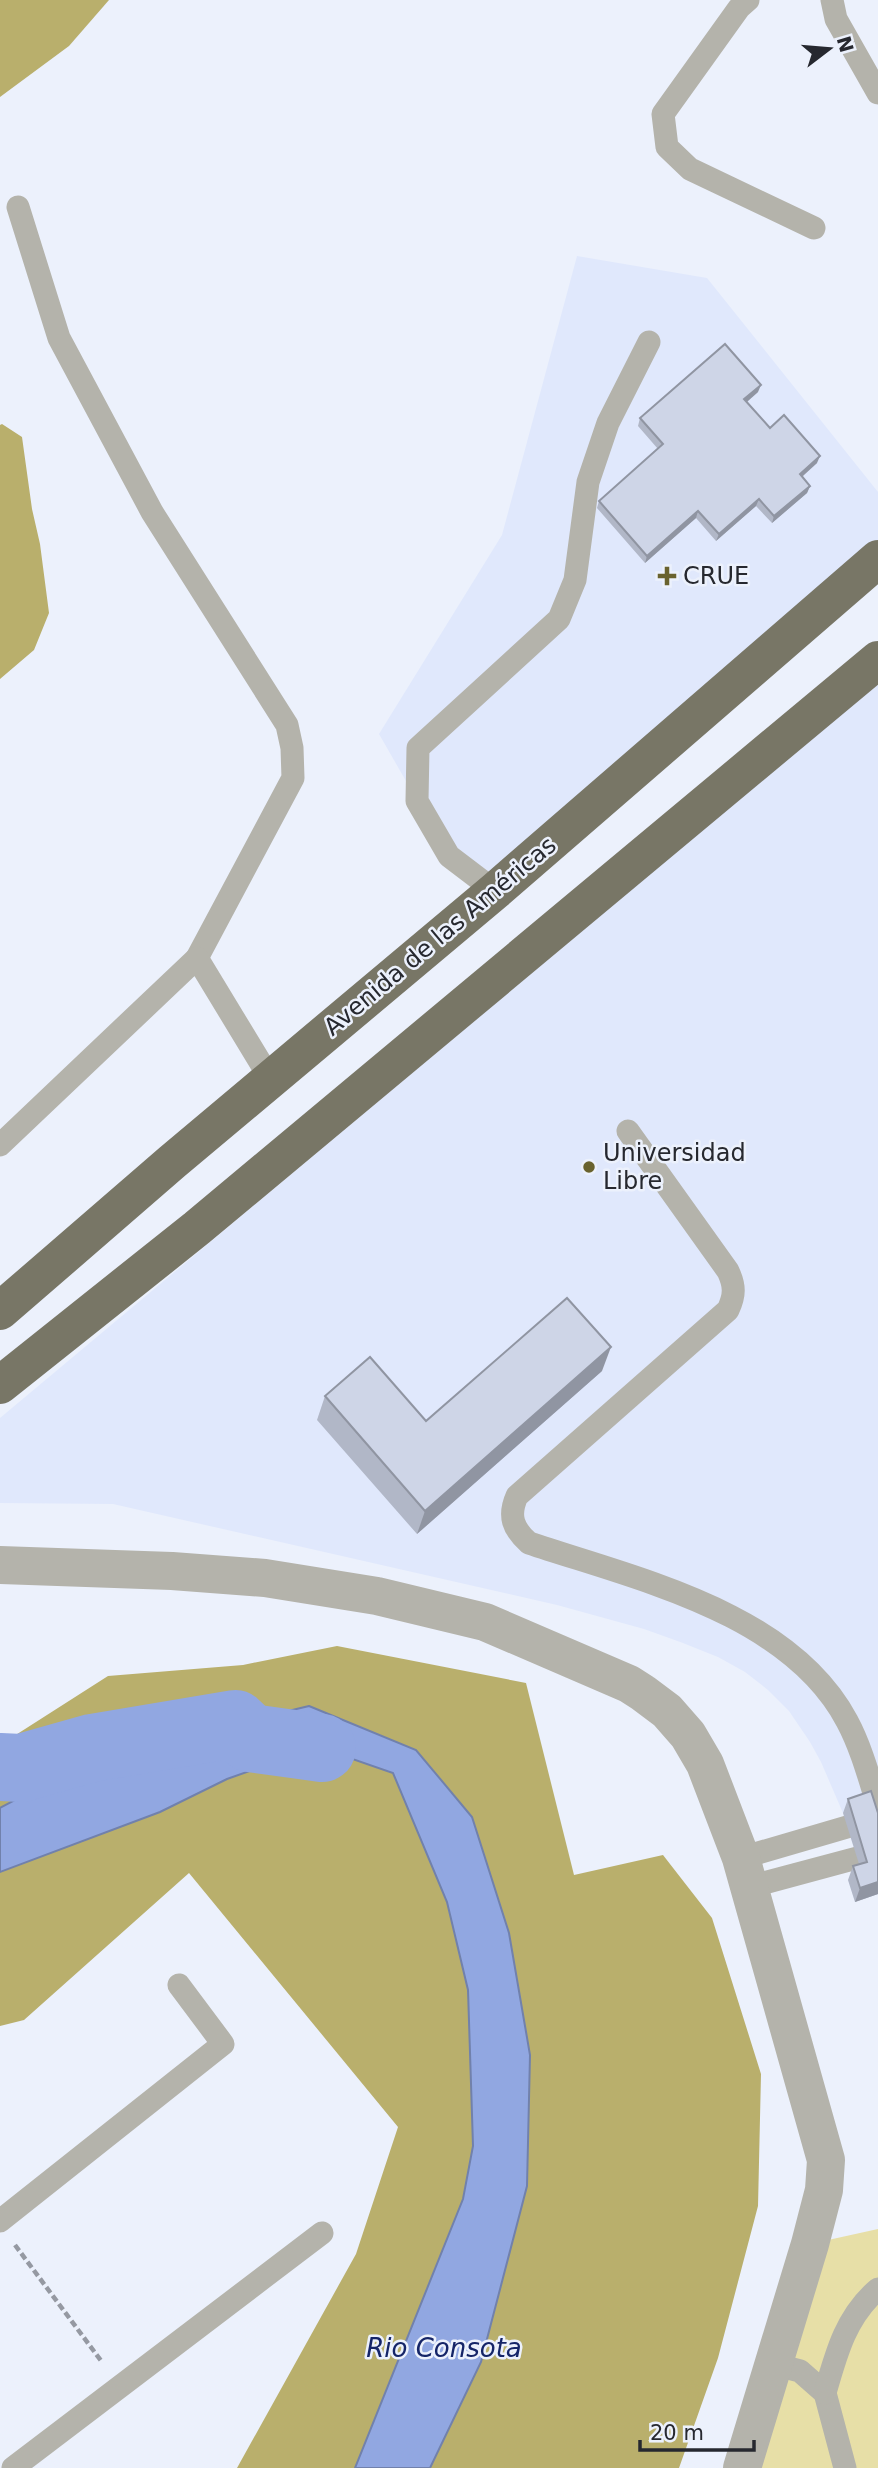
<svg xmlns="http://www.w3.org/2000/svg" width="878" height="2468" font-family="'DejaVu Sans',sans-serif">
<rect width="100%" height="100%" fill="#ecf1fc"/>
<g fill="#e0e8fc">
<polygon points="577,256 707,278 878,492 878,559 495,891 449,856 379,734 502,535"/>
<polygon points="878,673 878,1894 855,1902 848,1880 862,1875 843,1813 821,1762 810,1742 789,1711 768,1690 745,1672 718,1657 683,1643 644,1629 557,1605 113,1504 0,1503 0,1418 600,916"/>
</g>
<polygon fill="#e7dfa7" points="878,2229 878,2468 750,2468 810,2244"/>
<g fill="#b9af6c">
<polygon points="0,0 109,0 69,46 0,97"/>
<polygon points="2,424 22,437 32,509 40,544 49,613 34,650 0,679 0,425"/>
<polygon points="337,1646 526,1683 574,1875 663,1855 712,1918 761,2074 758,2206 718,2358 679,2468 430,2468 481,2362 530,2055 509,1933 472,1817 309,1706 93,1766 28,1792 0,1808 0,1745 108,1676 243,1665"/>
<polygon points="318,1747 393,1773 447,1902 468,1990 473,2146 463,2199 355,2468 237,2468 356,2254 398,2127 189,1873 24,2020 0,2026 0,1872 160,1812 227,1779"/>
</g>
<path fill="#91a7e1" stroke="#7181ac" stroke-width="2" d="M309,1706L416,1750L472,1817L509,1933L530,2055L527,2186L481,2362L430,2468H355L463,2199L473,2146L468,1990L447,1902L393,1773L318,1747L227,1779L160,1812L0,1872V1808C50,1780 104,1763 159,1747C209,1732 258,1718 309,1706Z"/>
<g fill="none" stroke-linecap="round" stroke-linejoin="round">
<polyline stroke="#91a7e1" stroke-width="68" points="0,1767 21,1768 92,1748 235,1724 250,1738 322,1748"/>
<polyline stroke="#9599a2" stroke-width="4.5" stroke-dasharray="7 3.5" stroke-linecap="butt" points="15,2245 102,2362"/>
<g stroke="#b4b3ab" stroke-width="23">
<polyline points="748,0 739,8 663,114 667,147 690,169 814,228"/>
<polyline points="832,0 836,19 878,93"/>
<polyline points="18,207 59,338 152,512 287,725 292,748 293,778 197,958"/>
<polyline points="495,891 449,856 417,801 418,748 559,619 575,580 588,482 608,423 649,342"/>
<path d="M628,1131L728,1271C735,1286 735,1295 728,1310L517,1496C508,1516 513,1529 529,1543C636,1579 789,1612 847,1721C861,1747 869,1777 878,1806"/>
<polyline points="0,1145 197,958 271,1080"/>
<polyline points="741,1858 847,1827"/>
<polyline points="749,1887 857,1858"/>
<polyline points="0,2221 223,2044 179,1985"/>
<polyline points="773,2364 800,2371 825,2393 845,2468"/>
<path d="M825,2393C836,2354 846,2316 878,2289"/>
<polyline points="13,2468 322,2233"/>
</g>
<polyline stroke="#b4b3ab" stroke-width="38" points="0,1565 172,1571 265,1578 377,1596 485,1622 629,1684 643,1693 667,1711 688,1735 705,1764 741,1858 826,2160 824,2190 810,2244 742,2468"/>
<g stroke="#787666" stroke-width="38">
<polyline points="0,1311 172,1162 495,891 878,559"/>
<polyline points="0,1385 197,1228 878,660"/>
</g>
</g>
<g fill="#b1b7c7">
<polygon points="758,392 747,402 770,428 817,463 802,477 810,486 807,493 772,523 756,506 716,541 696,518 645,563 597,508 599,501 658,449 638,426 640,418"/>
<polygon points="602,1371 417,1534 317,1420 325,1396 426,1421"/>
<polygon points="848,1799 878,1894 855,1902 848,1880 853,1866 859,1864 843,1813"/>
</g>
<g fill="#9095a2">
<polygon points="761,385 758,392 742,406 744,399"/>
<polygon points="820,456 817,463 797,481 800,474"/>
<polygon points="810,486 807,493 772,523 774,516"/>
<polygon points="759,499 756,506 716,541 719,534"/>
<polygon points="698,511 696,518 645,563 647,556"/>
<polygon points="611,1347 602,1371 417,1534 425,1511"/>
<polygon points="878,1882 878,1894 855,1902 860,1888"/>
</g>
<g fill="#ced5e7" stroke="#9095a2" stroke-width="2">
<polygon points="725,344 761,385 744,399 770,428 784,415 820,456 800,474 810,486 774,516 759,499 719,534 698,511 647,556 599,501 663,444 640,418"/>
<polygon points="567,1298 611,1347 425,1511 325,1396 370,1357 426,1421"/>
<polygon points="871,1791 878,1813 878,1882 860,1888 853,1866 867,1862 848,1799"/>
</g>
<g fill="#69622e" stroke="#ecf1fc" stroke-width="2.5">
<path d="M663.5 565.5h7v7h7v7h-7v7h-7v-7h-7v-7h7z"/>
<circle cx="589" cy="1167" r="7"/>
</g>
<g text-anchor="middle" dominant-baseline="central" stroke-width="5" stroke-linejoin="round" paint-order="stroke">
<g font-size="24" fill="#26282f" stroke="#ecf1fc" text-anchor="start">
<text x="683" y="576">CRUE</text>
<text x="603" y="1153">Universidad<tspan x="603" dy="28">Libre</tspan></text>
</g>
<g font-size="24" fill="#26282f" stroke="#ecf1fc">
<text transform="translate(440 936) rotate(-40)">Avenida de las Américas</text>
</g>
<g font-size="26" font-style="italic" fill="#152568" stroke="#ecf1fc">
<text x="444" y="2348">Rio Consota</text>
</g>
</g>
<g transform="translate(829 49) rotate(74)" stroke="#ecf1fc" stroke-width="5" paint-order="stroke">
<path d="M0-5L12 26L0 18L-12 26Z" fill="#26282f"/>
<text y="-10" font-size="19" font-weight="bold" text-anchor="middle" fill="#26282f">N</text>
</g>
<path d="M640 2440v10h114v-10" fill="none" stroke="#26282f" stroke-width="3.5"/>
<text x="650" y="2440" font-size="21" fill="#26282f" stroke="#ecf1fc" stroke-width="5" paint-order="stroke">20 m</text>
</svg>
